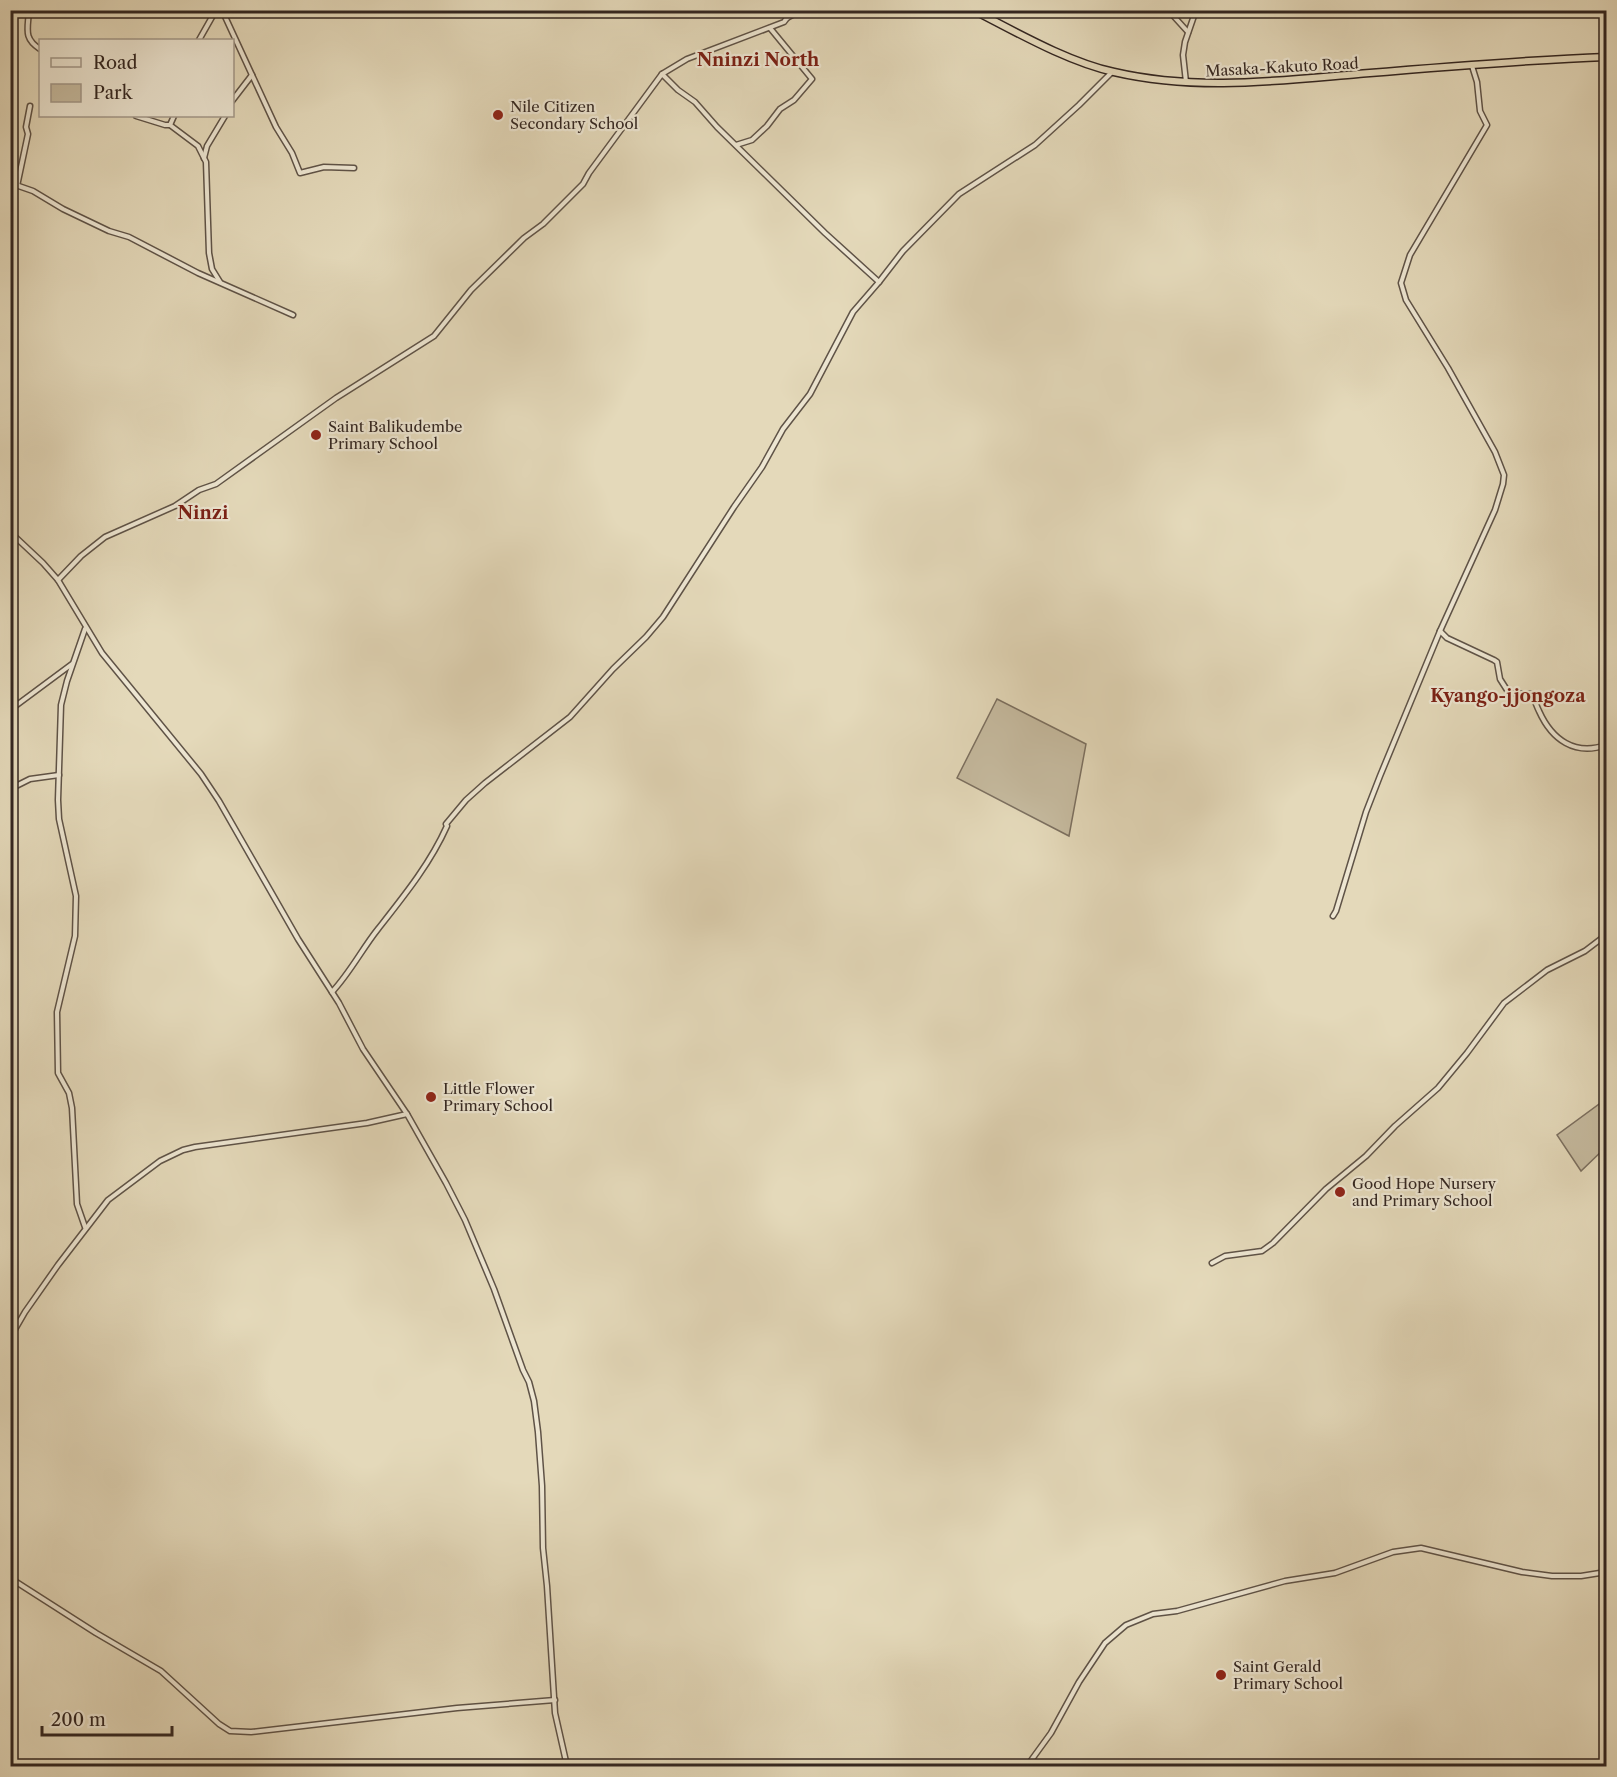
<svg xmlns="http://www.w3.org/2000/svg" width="1617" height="1777" font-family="'Libre Caslon Text',serif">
<rect width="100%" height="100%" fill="#e4d9ba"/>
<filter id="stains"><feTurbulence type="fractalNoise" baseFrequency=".00333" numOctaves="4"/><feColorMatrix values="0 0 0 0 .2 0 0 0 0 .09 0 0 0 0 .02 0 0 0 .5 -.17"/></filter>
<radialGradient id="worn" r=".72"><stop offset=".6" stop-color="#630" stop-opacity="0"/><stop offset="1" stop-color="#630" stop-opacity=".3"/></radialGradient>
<g fill="#c6bba0" stroke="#7c7060" stroke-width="1.5">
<polygon points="997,699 1086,744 1069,836 957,778"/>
<polygon points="1606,1099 1606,1147 1581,1171 1557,1135"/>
</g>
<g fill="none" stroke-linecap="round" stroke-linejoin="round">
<defs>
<g id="minor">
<path d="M29,10C28,29 23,38 40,49"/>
<polyline points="222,10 276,127 292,153 300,173 324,167 354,168"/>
<polyline points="1168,10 1188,32"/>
<polyline points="787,18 802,10"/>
<polyline points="199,40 216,10"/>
<polyline points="662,74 687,59 784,22 787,18 787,10"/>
<polyline points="1186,82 1183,55 1185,42 1196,10"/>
<polyline points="232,101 252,75"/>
<polyline points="136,116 165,125 170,125 198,146 206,162 209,253 212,269 220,282"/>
<polyline points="170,125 174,116"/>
<polyline points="736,145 752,140 767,126 780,109 794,100 812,79 770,28"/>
<polyline points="204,158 207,146 225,116"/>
<polyline points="10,183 33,191 63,209 109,231 129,237 198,273 293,315"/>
<polyline points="17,186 28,134 26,127 30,106"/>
<polyline points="879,282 903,251 959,194 1035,145 1079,105 1112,72"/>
<polyline points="10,532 43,563 58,580 102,653 201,774 219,801 298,939 339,1003 363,1049 407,1114 446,1183 465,1220 494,1289 523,1370 529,1382 534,1401 538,1432 542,1486 543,1548 547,1586 555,1713 567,1766"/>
<path d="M58,580L81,556L105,537L175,506L199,490L216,484L336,398L434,336L471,290L524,238L543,224L583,184L589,173L662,74L678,90L695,102L717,127L825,233L879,282L853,312L810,394L783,429L762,467L734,507L663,617L646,637L613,669L570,717L485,783L466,800L446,824L447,826C430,864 404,896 378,929C362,949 350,973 332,992"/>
<polyline points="85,629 67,681 61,705 58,800 59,819 76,896 75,936 57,1012 58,1073 69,1093 72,1108 77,1204 85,1227"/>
<path d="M1440,631L1447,638L1494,660L1497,662L1500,679L1507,690L1511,693L1531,694C1535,700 1536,705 1539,711C1552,740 1575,756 1606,745"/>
<polyline points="10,710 72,664"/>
<polyline points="10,789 30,779 59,775"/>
<polyline points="1333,916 1336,911 1366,812 1380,776 1440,631 1495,510 1503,484 1504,475 1495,452 1448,368 1406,300 1401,283 1410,255 1487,125 1480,111 1477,82 1472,66"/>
<polyline points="1212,1263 1225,1256 1262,1251 1273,1243 1326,1189 1366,1156 1395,1126 1438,1088 1467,1053 1504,1003 1547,970 1585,951 1606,935"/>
<polyline points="10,1338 25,1312 58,1265 108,1200 160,1161 183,1150 195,1147 367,1123 407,1114"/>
<polyline points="10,1578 96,1633 161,1671 219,1724 230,1731 251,1732 457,1708 555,1700"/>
<polyline points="1027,1766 1051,1733 1079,1682 1105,1643 1126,1625 1153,1614 1177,1611 1285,1581 1335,1573 1393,1552 1421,1548 1522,1572 1552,1576 1581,1576 1606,1572"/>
</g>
<path id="trunk" d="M973,10C1016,32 1068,62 1114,72C1196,91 1275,81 1358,74C1441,67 1523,60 1606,57"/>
</defs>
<use href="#minor" stroke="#5f5347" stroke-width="7"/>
<use href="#trunk" stroke="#332621" stroke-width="9"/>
<use href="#minor" stroke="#ede6d2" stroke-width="4"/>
<use href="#trunk" stroke="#e4d9ba" stroke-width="6"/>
</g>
<g fill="#8f2418" stroke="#ede6d2" stroke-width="2">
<circle cx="498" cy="115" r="6"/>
<circle cx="316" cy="435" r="6"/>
<circle cx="431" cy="1097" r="6"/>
<circle cx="1340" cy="1192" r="6"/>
<circle cx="1221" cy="1675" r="6"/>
</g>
<g text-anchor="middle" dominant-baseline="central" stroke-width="4.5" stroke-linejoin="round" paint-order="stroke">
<g font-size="15" fill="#332621" stroke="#ede6d2">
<text transform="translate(1282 67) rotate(-3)">Masaka-Kakuto Road</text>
</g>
<g font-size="15" fill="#332621" stroke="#ede6d2" text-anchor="start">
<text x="510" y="106">Nile Citizen<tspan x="510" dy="17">Secondary School</tspan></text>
<text x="328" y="426">Saint Balikudembe<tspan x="328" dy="17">Primary School</tspan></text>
<text x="443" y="1088">Little Flower<tspan x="443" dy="17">Primary School</tspan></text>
<text x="1352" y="1183">Good Hope Nursery<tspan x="1352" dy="17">and Primary School</tspan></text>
<text x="1233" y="1666">Saint Gerald<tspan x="1233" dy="17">Primary School</tspan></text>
</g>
<g font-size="18" font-weight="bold" fill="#7a1f14" stroke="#ede6d2">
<text x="758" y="60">Nninzi North</text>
<text x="203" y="513">Ninzi</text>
<text x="1508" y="696">Kyango-jjongoza</text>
</g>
</g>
<rect width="1617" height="1777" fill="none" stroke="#e4d9ba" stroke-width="36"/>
<rect x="12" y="12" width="1593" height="1753" fill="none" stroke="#332621" stroke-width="3"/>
<rect x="18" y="18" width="1581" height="1741" fill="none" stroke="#332621" stroke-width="1.5"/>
<rect x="39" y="39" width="195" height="78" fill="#ede6d2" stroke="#a3998b" stroke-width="1.5"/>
<rect x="51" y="58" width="30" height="9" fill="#ede6d2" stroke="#a3998b" stroke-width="1.5"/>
<text x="93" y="69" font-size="18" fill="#332621">Road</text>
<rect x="51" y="84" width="30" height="18" fill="#c6bba0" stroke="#a3998b" stroke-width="1.5"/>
<text x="93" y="99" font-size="18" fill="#332621">Park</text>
<path d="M42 1726v9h130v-9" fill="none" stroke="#332621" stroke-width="3"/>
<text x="51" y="1726" font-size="18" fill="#332621" stroke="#ede6d2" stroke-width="4.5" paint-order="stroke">200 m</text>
<rect width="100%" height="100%" filter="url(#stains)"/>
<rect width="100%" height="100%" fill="url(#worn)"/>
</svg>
